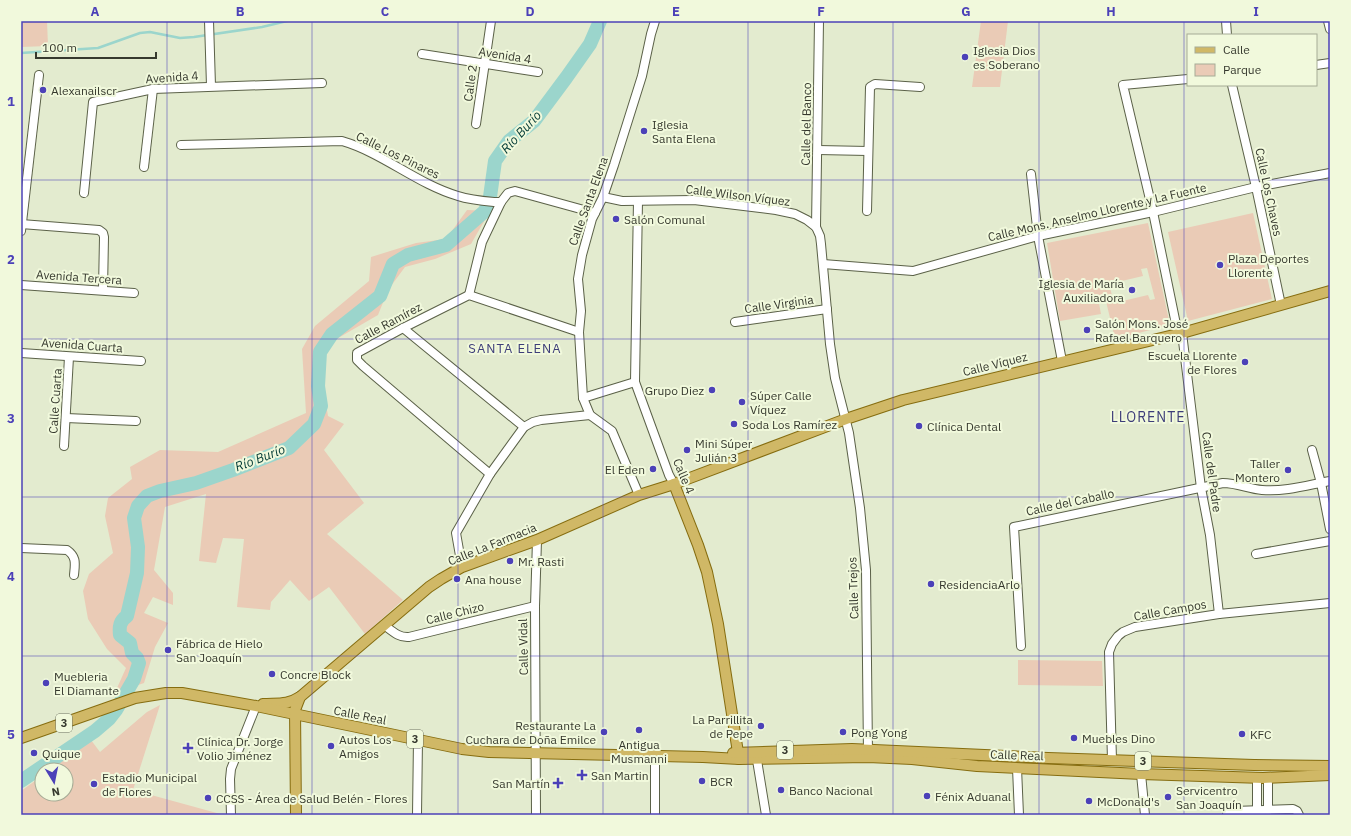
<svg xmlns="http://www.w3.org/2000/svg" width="1351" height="836" font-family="'IBM Plex Sans',sans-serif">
<rect width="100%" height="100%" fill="#e3ebcf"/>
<g fill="#eacbb6" fill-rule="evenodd">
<polygon points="21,21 47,21 48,46 21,47"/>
<polygon points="981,21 1008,21 1000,87 972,87"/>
<polygon points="467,210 490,211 471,244 435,259 405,267 388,290 378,315 333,341 321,356 320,368 328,416 344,424 324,450 364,503 327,534 403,600 365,634 329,587 309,601 290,580 271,602 270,610 237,607 244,539 223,538 216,563 199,561 206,494 165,507 154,570 173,593 173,605 153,597 144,613 168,623 155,647 144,683 118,692 117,688 126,668 107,649 88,619 83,591 89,574 113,553 105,516 108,498 132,479 130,467 160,450 218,452 306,413 302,349 315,326 369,281 371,257 416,243 446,239"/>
<polygon points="1253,213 1272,299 1188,321 1168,232"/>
<path d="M1148,223L1170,325L1115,339L1105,297L1098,298L1101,314L1060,321L1047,243ZM1147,268L1155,299L1150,300L1148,295L1114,303L1109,284L1143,276L1141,269Z"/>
<polygon points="1018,660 1102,661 1103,686 1018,685"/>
<polygon points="160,705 133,790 224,815 21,815 21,791 42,776 42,794 66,794 66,770 50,770 91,740 100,752 147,712"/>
</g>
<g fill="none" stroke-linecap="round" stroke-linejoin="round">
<polyline stroke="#9bd5cc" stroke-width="2.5" points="21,53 98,48 140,33 150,32 180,38 194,37 262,27 287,21"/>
<path stroke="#9bd5cc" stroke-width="14" d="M21,781L95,731L109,719L116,710L134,679L139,663L137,658L132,653L130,643L120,635C119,626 120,621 127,616L137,573L138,547L134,518L138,506L147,496L160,491L196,483L233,470L289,448L314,424L321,406L318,386L320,352L332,334L380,296L393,264L408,255L446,245L485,211L490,197L495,161L509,141L534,121L566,78L590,44L600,21"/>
<defs>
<g id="minor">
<polyline points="209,21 211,86"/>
<polyline points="1226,21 1227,35"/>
<polyline points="1328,21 1330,29"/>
<polyline points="422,54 538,72"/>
<polyline points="1316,65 1330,63"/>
<polyline points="1232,85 1256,187 1281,305"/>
<polyline points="476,124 491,21"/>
<path d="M181,145L342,141C383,153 417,184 458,196C470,200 483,201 495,202H501"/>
<polyline points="818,150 868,151"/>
<polyline points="144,167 153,89"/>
<polyline points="1031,174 1038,236 1062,361"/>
<polyline points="84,193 93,102 153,89 322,83"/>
<polyline points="603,197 622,201 694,200 776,210 795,214 807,220 816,227 820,236 821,244 830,344 835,378 849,433 860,508 866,570 868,754"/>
<polyline points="638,201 635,382 669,475 674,484"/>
<polyline points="867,211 870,87 875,84 920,87"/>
<polyline points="21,224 99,230 103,233 104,237 103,290"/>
<polyline points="816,227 819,21"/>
<polyline points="21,231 39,75"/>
<polyline points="823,264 913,271 1038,236 1153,212 1256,187 1330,173"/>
<polyline points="21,285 134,293"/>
<polyline points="469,295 482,242 501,202 508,193 515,191 595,213"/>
<polyline points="735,322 827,309"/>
<polyline points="403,328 524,427"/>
<polyline points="1182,333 1201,488 1210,535 1219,614"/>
<polyline points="1178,334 1153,212 1123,85 1188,79"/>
<polyline points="21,353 141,361"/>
<polyline points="583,398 635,382"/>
<polyline points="66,418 136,421"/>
<polyline points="64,446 69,357"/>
<polyline points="1312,450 1321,483 1330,529"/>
<polyline points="490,474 363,366 357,360 357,353 403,328 469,295 579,332"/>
<polyline points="639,495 612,431 590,415 583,398 579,332 581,311 578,279 582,255 592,219 603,197 614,165 642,76 651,34 655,21"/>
<path d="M21,548L67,550C77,557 75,564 74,575"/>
<polyline points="1256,554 1330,541"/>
<polyline points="462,567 456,533 490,474 524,427 533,422 541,420 590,415"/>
<path d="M384,625C392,631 399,638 409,637L535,606"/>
<path d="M1021,646L1014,527L1223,483C1237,483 1249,489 1262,490C1285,492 1308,485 1330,481"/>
<polyline points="756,754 766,815"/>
<polyline points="1112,760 1109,652 1112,644 1118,636 1123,632 1135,627 1219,614 1330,603"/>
<polyline points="1017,768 1019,815"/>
<polyline points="1141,774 1145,815"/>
<polyline points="1257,777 1257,811"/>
<polyline points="1268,810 1268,778"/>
<polyline points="231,815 230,779 231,769 256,706"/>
<polyline points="417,815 418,740"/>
<polyline points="536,815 535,606 537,540"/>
<polyline points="655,815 655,755"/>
<polyline points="1227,815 1227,814 1233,811 1293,809 1297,811 1299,815"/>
</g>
<g id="major">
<polyline points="674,484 698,545 707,572 718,624 739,759"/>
<path d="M263,704C277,703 288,705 300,697"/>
<polyline points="21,738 135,698 166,693 182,693 256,706 462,749 489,752 703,757 739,759 868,757 912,759 977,766 1141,774 1263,778 1330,775"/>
<polyline points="733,753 852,749 1048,758 1254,765 1330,766"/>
<polyline points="296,815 295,710 300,697 429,587 441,579 462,567 537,540 639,495 674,484 846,419 903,400 1182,333 1330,291"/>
</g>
</defs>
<use href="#minor" stroke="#5b6148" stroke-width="10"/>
<use href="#major" stroke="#866d10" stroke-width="12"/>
<use href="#minor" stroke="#fff" stroke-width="8"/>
<use href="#major" stroke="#d0b866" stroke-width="10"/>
</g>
<path fill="none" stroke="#4c41b8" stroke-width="1" stroke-opacity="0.55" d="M167,21V815M312,21V815M458,21V815M603,21V815M748,21V815M893,21V815M1039,21V815M1184,21V815M21,180H1330M21,339H1330M21,497H1330M21,656H1330"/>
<g fill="#4c41b8" stroke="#f1f9dc" stroke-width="1.5">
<circle cx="965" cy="57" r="4"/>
<circle cx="43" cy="90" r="4"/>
<circle cx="644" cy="131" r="4"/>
<circle cx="616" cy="219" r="4"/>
<circle cx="1220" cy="265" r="4"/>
<circle cx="1132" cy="290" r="4"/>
<circle cx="1087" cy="330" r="4"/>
<circle cx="1245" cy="362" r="4"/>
<circle cx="712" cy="390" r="4"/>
<circle cx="742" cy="402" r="4"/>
<circle cx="734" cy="424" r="4"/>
<circle cx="919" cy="426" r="4"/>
<circle cx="687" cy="450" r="4"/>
<circle cx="653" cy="469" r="4"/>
<circle cx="1288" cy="470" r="4"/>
<circle cx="510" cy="561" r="4"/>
<circle cx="457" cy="579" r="4"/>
<circle cx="931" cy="584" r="4"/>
<circle cx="168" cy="650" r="4"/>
<circle cx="272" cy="674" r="4"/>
<circle cx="46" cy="683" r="4"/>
<circle cx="761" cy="726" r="4"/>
<circle cx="639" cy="730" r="4"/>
<circle cx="604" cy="732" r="4"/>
<circle cx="843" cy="732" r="4"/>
<circle cx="1242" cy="734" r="4"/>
<circle cx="1074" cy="738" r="4"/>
<circle cx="331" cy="746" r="4"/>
<path d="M186 742h4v4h4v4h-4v4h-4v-4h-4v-4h4z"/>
<circle cx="34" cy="753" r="4"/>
<path d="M580 769h4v4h4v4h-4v4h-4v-4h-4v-4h4z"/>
<circle cx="702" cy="781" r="4"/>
<path d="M556 777h4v4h4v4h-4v4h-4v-4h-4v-4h4z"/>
<circle cx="94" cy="784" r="4"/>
<circle cx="781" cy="790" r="4"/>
<circle cx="927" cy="796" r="4"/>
<circle cx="1168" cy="797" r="4"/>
<circle cx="208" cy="798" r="4"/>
<circle cx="1089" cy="801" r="4"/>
</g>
<g text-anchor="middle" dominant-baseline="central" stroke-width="4" stroke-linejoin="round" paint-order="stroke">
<g fill="#f1f9dc" stroke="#6e7362" stroke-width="1">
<rect x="56" y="714" width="16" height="18" rx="3"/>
<rect x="407" y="730" width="16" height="18" rx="3"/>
<rect x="777" y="741" width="16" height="18" rx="3"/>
<rect x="1135" y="752" width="16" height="18" rx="3"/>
</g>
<g font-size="11" font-weight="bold" fill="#36392e">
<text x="64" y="723">3</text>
<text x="415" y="739">3</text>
<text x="785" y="750">3</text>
<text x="1143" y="761">3</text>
</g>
<g font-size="12" fill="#36392e" stroke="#f1f9dc" text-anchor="start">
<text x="973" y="50">Iglesia Dios<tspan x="973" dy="14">es Soberano</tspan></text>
<text x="51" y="90">Alexanailscr</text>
<text x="652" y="124">Iglesia<tspan x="652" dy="14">Santa Elena</tspan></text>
<text x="624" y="219">Salón Comunal</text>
<text x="1228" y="258">Plaza Deportes<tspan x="1228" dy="14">Llorente</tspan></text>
<text x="1124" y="283" text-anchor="end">Iglesia de María<tspan x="1124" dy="14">Auxiliadora</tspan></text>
<text x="1095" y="323">Salón Mons. José<tspan x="1095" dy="14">Rafael Barquero</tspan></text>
<text x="1237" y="355" text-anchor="end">Escuela Llorente<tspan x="1237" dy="14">de Flores</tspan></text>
<text x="704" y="390" text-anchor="end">Grupo Diez</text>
<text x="750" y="395">Súper Calle<tspan x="750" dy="14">Víquez</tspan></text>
<text x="742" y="424">Soda Los Ramírez</text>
<text x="927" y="426">Clínica Dental</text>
<text x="695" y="443">Mini Súper<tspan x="695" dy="14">Julián 3</tspan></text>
<text x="1280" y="463" text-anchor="end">Taller<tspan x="1280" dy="14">Montero</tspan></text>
<text x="645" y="469" text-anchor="end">El Eden</text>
<text x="518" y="561">Mr. Rasti</text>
<text x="465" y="579">Ana house</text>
<text x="939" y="584">ResidenciaArlo</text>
<text x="176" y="643">Fábrica de Hielo<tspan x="176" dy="14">San Joaquín</tspan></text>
<text x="280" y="674">Concre Block</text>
<text x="54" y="676">Muebleria<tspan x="54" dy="14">El Diamante</tspan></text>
<text x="753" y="719" text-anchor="end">La Parrillita<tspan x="753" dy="14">de Pepe</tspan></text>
<text x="596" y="725" text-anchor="end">Restaurante La<tspan x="596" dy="14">Cuchara de Doña Emilce</tspan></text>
<text x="851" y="732">Pong Yong</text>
<text x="1250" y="734">KFC</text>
<text x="1082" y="738">Muebles Dino</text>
<text x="339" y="739">Autos Los<tspan x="339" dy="14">Amigos</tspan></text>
<text x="197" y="741">Clínica Dr. Jorge<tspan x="197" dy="14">Volio Jiménez</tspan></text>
<text x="639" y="744" text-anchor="middle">Antigua<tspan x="639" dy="14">Musmanni</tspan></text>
<text x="42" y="753">Quique</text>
<text x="591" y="775">San Martin</text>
<text x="102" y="777">Estadio Municipal<tspan x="102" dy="14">de Flores</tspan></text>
<text x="710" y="781">BCR</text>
<text x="550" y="783" text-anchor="end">San Martín</text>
<text x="789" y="790">Banco Nacional</text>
<text x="1176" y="790">Servicentro<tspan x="1176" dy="14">San Joaquín</tspan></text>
<text x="935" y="796">Fénix Aduanal</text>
<text x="216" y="798">CCSS - Área de Salud Belén - Flores</text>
<text x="1097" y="801">McDonald's</text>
</g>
<g font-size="12" fill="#36392e" stroke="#f1f9dc">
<text transform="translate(505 55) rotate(9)">Avenida 4</text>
<text transform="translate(172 77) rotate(-4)">Avenida 4</text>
<text transform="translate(470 83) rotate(-82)">Calle 2</text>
<text transform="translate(806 124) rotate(-89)">Calle del Banco</text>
<text transform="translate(398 155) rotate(26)">Calle Los Pinares</text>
<text transform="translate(1269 192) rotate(78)">Calle Los Chaves</text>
<text transform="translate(738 195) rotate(7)">Calle Wilson Víquez</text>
<text transform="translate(588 201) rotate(-70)">Calle Santa Elena</text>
<text transform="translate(1097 212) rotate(-13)">Calle Mons. Anselmo Llorente y La Fuente</text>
<text transform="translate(79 277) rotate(4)">Avenida Tercera</text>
<text transform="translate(779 304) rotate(-8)">Calle Virginia</text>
<text transform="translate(388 323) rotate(-28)">Calle Ramírez</text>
<text transform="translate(82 345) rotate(4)">Avenida Cuarta</text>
<text transform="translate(995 364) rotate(-14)">Calle Víquez</text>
<text transform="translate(55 401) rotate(-86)">Calle Cuarta</text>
<text transform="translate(1212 472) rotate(82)">Calle del Padre</text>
<text transform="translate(684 476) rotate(67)">Calle 4</text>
<text transform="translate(1070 502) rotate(-12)">Calle del Caballo</text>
<text transform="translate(492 544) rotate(-22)">Calle La Farmacia</text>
<text transform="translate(853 588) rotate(-92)">Calle Trejos</text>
<text transform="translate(1170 610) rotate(-10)">Calle Campos</text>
<text transform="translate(455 613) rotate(-14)">Calle Chizo</text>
<text transform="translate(523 647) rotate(-91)">Calle Vidal</text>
<text transform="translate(360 715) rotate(11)">Calle Real</text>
<text transform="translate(1017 755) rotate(2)">Calle Real</text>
</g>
<g font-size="13" font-style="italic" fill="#033b36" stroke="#f1f9dc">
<text transform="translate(521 132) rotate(-47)">Río Burío</text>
<text transform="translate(260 458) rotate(-21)">Río Burío</text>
</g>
<g font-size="13" letter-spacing="1" fill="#3d3d79" stroke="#f1f9dc">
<text x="515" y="348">SANTA ELENA</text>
</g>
<g font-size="14" letter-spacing="1" fill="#3d3d79" stroke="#f1f9dc">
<text x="1148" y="417">LLORENTE</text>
</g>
</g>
<rect width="1351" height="836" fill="none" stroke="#f1f9dc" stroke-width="44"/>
<rect x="1187" y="34" width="130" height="52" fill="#f1f9dc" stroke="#a6ac96"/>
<rect x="1195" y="47" width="20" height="6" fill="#d0b866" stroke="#a6ac96"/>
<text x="1223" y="54" font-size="12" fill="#36392e">Calle</text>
<rect x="1195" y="64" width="20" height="12" fill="#eacbb6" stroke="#a6ac96"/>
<text x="1223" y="74" font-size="12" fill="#36392e">Parque</text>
<g transform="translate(54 782) rotate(170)"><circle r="19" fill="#f1f9dc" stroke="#a6ac96"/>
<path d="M0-3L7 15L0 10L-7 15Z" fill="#4c41b8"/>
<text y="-6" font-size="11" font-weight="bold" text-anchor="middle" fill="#36392e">N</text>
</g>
<path d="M36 52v6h120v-6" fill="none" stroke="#36392e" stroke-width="2"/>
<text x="42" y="52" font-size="12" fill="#36392e" stroke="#f1f9dc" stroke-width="3" paint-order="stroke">100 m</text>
<rect x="22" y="22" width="1307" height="792" fill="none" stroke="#4c41b8" stroke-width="1.5"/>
<g font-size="13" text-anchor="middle" font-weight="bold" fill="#4c41b8">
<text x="95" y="16">A</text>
<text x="240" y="16">B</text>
<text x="385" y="16">C</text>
<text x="530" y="16">D</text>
<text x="676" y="16">E</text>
<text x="821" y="16">F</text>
<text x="966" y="16">G</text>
<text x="1111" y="16">H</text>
<text x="1256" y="16">I</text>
<text x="11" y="106">1</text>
<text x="11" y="264">2</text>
<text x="11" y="423">3</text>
<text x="11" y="581">4</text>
<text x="11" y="739">5</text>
</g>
</svg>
